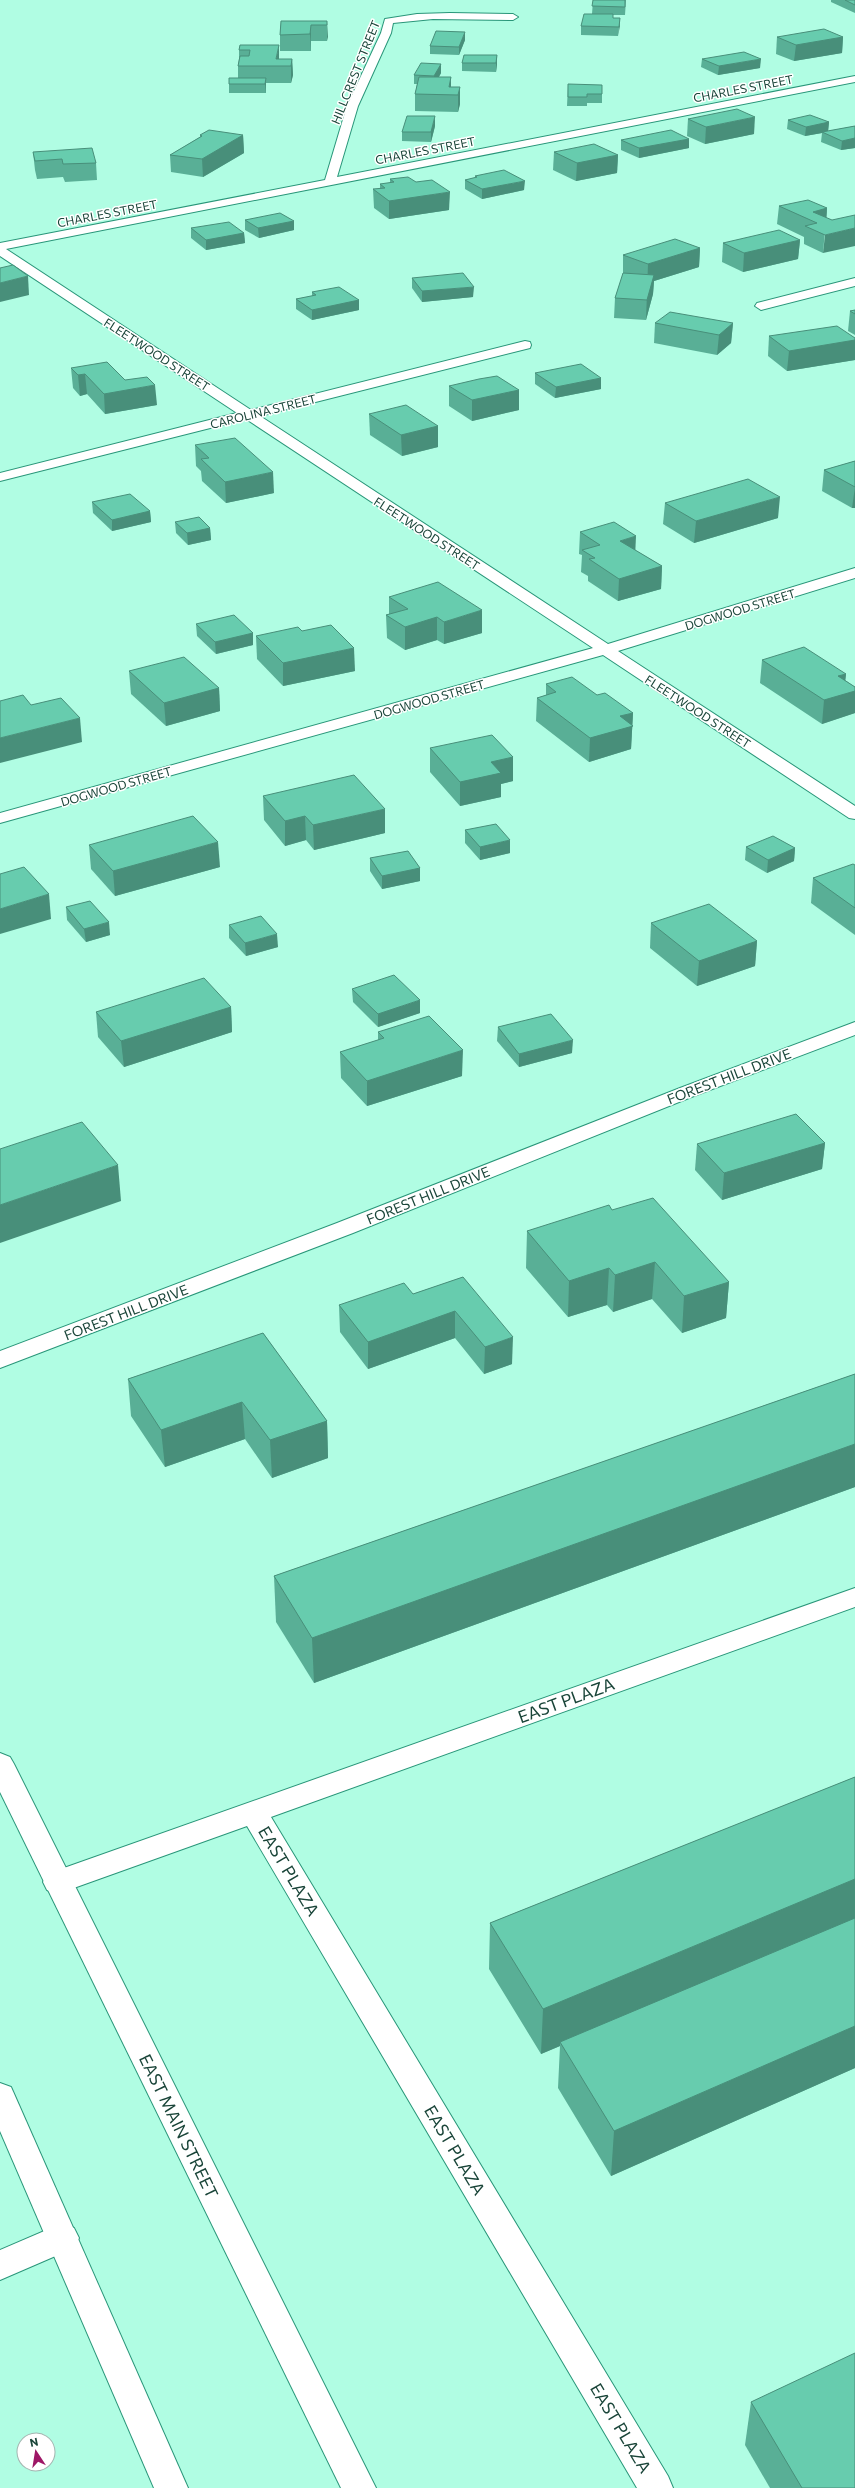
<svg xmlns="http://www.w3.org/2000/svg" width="855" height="2488" font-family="Commissioner,sans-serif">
<rect width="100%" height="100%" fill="#b0fde3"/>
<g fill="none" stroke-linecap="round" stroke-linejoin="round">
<defs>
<g id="minor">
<polygon points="450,13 513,14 518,17 513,20 433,19 393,23 391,33 358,106 337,177 855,76 855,82 6,249 251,410 525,341 530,342 531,345 530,348 260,416 608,644 855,568 855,578 618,651 855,806 855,819 849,818 603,655 0,823 0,813 593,648 246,419 0,481 0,473 237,413 0,256 0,243 325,180 347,106 381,33 385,19 417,14"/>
<polygon points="855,278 855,286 761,310 755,306 757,303"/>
<polygon points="855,1022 855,1035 694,1096 353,1233 0,1368 0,1351 337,1223 680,1088"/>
<polygon points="855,1588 855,1607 271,1817 668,2476 673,2488 637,2488 247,1826 57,1894 47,1890 43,1882 47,1874"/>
<polygon points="63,2223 74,2228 79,2238 74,2248 0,2280 0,2250"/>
</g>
<g id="primary">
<polygon points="0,1753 10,1757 14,1764 376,2488 341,2488 0,1792"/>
<polygon points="0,2083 11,2087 15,2096 188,2488 154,2488 0,2131"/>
</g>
</defs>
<use href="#minor" stroke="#299679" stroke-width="2"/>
<use href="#primary" stroke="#299679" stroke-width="2"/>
<use href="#minor" fill="#fff" fill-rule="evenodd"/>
<use href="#primary" fill="#fff" fill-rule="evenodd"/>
</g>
<g fill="#59af96">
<polygon points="593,0 626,0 625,15 613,15 613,18 620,18 618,36 581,35 581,26 592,14"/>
<polygon points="831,0 855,0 855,13 831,2"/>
<polygon points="281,21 327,21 327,41 311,41 311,51 280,51 280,35"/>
<polygon points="777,37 843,37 842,53 794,61 776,54"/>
<polygon points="465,40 459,55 430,54 430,46"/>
<polygon points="240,45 279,59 292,59 293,75 291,83 266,83 266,93 229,93 229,84 238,78 238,66 239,59 239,50"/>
<polygon points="497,55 497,64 496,72 462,71 462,63"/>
<polygon points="702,59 760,68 718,75 701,67"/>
<polygon points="441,64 441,73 439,77 451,77 451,87 460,87 460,104 458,112 415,111 415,94 417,84 414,84 414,75"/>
<polygon points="568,84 602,94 602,103 587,103 587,106 567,106"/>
<polygon points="688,119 754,134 705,144 687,136"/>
<polygon points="788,120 829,122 828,131 855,126 855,148 841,150 821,142 822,133 805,136 787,129"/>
<polygon points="435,126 431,142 402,141 402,132"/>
<polygon points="200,135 243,135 244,153 203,177 171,172 170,155 200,137"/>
<polygon points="689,139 689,148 639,158 621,150 621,140"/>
<polygon points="33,152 96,163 97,180 65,182 63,177 37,179 35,170"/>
<polygon points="554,152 618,155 617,173 576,181 553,170"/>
<polygon points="475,176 524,190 482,199 465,189 465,180 475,178"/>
<polygon points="390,179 416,182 449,210 389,219 374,208 373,189 380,189 380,184 390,183"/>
<polygon points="779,206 827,208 823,253 804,244 804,237 777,224"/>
<polygon points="245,220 294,221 294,230 259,238 245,230"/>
<polygon points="191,228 244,233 245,243 206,250 191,238"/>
<polygon points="800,240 798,259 743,272 722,262 723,243"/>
<polygon points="700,248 699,267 654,281 653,294 646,320 614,318 615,298 623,274 623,255"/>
<polygon points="412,278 473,297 422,302 412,288"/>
<polygon points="312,292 359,300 359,310 312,320 296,309 296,299 312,296"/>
<polygon points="855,310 855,335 848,331 850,311"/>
<polygon points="655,323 733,323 731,343 717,355 654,343"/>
<polygon points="769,336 855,338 855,360 787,371 768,356"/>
<polygon points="71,368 125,380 157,405 105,414 87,394 80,396 73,388"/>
<polygon points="535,373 601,378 601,389 555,398 535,384"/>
<polygon points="449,386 519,390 519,410 472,421 449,406"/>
<polygon points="369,414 438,426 438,447 402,456 370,435"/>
<polygon points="195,445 274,493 226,503 202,481 201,471 196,466"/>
<polygon points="855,461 855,508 852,508 822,491 824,470"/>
<polygon points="92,502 150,511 151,522 112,531 93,513"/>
<polygon points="665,503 778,518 694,543 663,524"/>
<polygon points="175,522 210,528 211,540 188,545 176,533"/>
<polygon points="580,532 635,550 662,566 661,589 618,601 588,581 588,576 581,572 582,555 579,554"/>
<polygon points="389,597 482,633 444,644 437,640 405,650 387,638 386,615 389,614"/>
<polygon points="196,624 253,633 253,645 216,654 197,636"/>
<polygon points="302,631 355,671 283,686 257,659 256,636"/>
<polygon points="762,660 846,674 845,680 855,687 855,713 822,724 760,683"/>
<polygon points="129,671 219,688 220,711 166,726 131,694"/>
<polygon points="546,684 597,695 633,713 631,749 589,762 536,721 537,698 546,695"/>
<polygon points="430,748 513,757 513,781 501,784 501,797 460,806 430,772"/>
<polygon points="263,796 385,833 314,850 306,840 285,846 264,820"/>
<polygon points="465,830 510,853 480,860 465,843"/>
<polygon points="89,845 220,867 115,896 91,869"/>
<polygon points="746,847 795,848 794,861 767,873 745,860"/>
<polygon points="370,858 420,868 420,881 382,889 370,871"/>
<polygon points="855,865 855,935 811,903 813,878"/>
<polygon points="66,907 110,935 86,942 67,920"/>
<polygon points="651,923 757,941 755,966 697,986 650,948"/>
<polygon points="229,925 278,947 246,956 229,938"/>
<polygon points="352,989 420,1013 378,1027 353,1002"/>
<polygon points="231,1007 232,1032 124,1067 98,1037 96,1012"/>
<polygon points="498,1027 572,1053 519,1067 497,1041"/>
<polygon points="378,1032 462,1076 367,1106 341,1078 340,1052 378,1040"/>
<polygon points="825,1143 822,1169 722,1200 695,1170 697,1144"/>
<polygon points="612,1210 729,1282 726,1318 682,1333 652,1299 613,1312 607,1305 568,1317 526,1268 527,1231"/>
<polygon points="463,1277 512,1364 484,1374 455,1338 368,1369 340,1332 339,1305 413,1294"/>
<polygon points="263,1333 327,1421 328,1458 272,1478 245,1439 165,1467 131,1416 128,1379"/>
<polygon points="855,1374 855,1487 314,1683 276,1622 274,1576"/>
<polygon points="855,1777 855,2068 611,2176 558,2088 560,2046 541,2054 489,1969 490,1923"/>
<polygon points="751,2402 855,2488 770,2488 745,2445"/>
</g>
<g fill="#488f7a">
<polygon points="620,18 620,26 618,36"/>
<polygon points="327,21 328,37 327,41"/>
<polygon points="311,25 311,51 310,34"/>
<polygon points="465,32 465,40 459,55 459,47"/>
<polygon points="843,37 842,53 794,61 796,45"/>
<polygon points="279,45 279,61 276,59"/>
<polygon points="497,55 497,64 496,72 496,63"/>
<polygon points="292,59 293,75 291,83 291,66"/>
<polygon points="761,59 760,68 718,75 719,66"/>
<polygon points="441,64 441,73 434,85 434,76"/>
<polygon points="451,77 451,94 449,87"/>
<polygon points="266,78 266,93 265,84"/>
<polygon points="460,87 460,104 458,112 458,95"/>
<polygon points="435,116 435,126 431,142 431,132"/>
<polygon points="755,117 754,134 705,144 706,127"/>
<polygon points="829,122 828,132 822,132 822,133 805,136 806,127"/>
<polygon points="243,135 244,153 203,177 202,159"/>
<polygon points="855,138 855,148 841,150 842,141"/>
<polygon points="689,139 689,148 639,158 639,148"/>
<polygon points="618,155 617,173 576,181 577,163"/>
<polygon points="525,181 524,190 482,199 482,189"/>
<polygon points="450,192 449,210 389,219 389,201"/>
<polygon points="827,208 826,227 817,223 813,212"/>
<polygon points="294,221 294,230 259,238 258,228"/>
<polygon points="855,228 855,246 823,253 825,235"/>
<polygon points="244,233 245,243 206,250 206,240"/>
<polygon points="800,240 798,259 743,272 744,253"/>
<polygon points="700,248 699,267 654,281 653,294 646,320 648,264"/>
<polygon points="28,276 29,295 0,302 0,283"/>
<polygon points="474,287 473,297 422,302 422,291"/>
<polygon points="359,300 359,310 312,320 312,310"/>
<polygon points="733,323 731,343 717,355 719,335"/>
<polygon points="855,340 855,360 787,371 789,351"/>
<polygon points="85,374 87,394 80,396 78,375"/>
<polygon points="601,378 601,389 555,398 556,387"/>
<polygon points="155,385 157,405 105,414 104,394"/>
<polygon points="519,390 519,410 472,421 472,400"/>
<polygon points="438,426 438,447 402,456 401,435"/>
<polygon points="273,472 274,493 226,503 225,482"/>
<polygon points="855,487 855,508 852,508"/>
<polygon points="780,497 778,518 694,543 696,521"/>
<polygon points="150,511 151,522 112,531 112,520"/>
<polygon points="210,528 211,540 188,545 187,533"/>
<polygon points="636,536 635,558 620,541"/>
<polygon points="662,566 661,589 618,601 619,579"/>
<polygon points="482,610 482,633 444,644 444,622"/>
<polygon points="437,617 437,640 405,650 405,627"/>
<polygon points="253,633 253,645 216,654 215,642"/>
<polygon points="354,648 355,671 283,686 283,663"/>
<polygon points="846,674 844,694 855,691 855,713 822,724 824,700 838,676"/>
<polygon points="219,688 220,711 166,726 164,703"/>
<polygon points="633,713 631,749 589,762 590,738 620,716"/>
<polygon points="80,718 82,742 0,763 0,738"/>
<polygon points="513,757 513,781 501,784 501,797 460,806 460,782 491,762"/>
<polygon points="385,809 385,833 314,850 313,825"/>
<polygon points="305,816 306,840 285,846 285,821"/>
<polygon points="510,840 510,853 480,860 480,847"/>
<polygon points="218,842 220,867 115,896 113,871"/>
<polygon points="795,848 794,861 767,873 768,860"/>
<polygon points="420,868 420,881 382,889 382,876"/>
<polygon points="49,894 51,919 0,934 0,909"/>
<polygon points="109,922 110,935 86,942 84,929"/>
<polygon points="277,934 278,947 246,956 245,943"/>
<polygon points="757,941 755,966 697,986 699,961"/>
<polygon points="420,1000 420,1013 378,1027 378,1014"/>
<polygon points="231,1007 232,1032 124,1067 121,1041"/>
<polygon points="573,1040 572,1053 519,1067 519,1054"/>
<polygon points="463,1050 462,1076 367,1106 367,1081"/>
<polygon points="825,1143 822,1169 722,1200 724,1173"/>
<polygon points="118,1165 121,1201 0,1243 0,1205"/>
<polygon points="655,1262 652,1299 613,1312 615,1275"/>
<polygon points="609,1268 607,1305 568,1317 569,1281"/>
<polygon points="729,1282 726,1318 682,1333 684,1296"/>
<polygon points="455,1311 455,1338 368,1369 368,1342"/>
<polygon points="513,1337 512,1364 484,1374 485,1347"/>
<polygon points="242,1402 245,1439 165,1467 161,1430"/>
<polygon points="327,1421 328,1458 272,1478 270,1440"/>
<polygon points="855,1444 855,1487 314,1683 312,1638"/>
<polygon points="855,1879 855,1921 560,2042 560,2046 541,2054 543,2009"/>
<polygon points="855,2026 855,2068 611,2176 614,2131"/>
</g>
<g fill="#67ccae" stroke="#488f7a">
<polygon points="593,0 625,0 625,7 592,6"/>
<polygon points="845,0 855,0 855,5"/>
<polygon points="584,14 613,14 613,18 620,18 619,27 581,26"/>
<polygon points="281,21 327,21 327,25 311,25 310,34 280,35"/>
<polygon points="824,29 843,37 796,45 777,37"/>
<polygon points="436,31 465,32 459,47 430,46"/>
<polygon points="240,45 279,45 276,59 292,59 291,66 238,66 240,56 249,56 250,50 239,50"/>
<polygon points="744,52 761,59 719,66 702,59"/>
<polygon points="464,55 497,55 496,63 462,63"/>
<polygon points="421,63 441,64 434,76 414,75"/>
<polygon points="419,77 451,77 449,87 460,87 458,95 415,94"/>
<polygon points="229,78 266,78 265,84 229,84"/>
<polygon points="568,84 602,85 602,94 587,94 587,97 568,97"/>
<polygon points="737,109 755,117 706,127 688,119"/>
<polygon points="810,115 829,122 806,127 788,120"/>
<polygon points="407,116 435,116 431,132 402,132"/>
<polygon points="855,126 855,138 842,141 822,132"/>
<polygon points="209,130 243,135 202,159 170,155 202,136 200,135"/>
<polygon points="671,130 689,139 639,148 621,140"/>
<polygon points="594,144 618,155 577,163 554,152"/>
<polygon points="92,148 96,163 63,164 62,159 35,161 33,152"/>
<polygon points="504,170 525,181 482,189 465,180 477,177 475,176"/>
<polygon points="408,177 416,182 432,180 450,192 389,201 373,189 385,188 380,184 394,182 390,179"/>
<polygon points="808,200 827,208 813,212 832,220 855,215 855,228 825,235 805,226 817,223 779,206"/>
<polygon points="280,213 294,221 258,228 245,220"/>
<polygon points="229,222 244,233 206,240 191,228"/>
<polygon points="779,230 800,240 744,253 723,243"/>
<polygon points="675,239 700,248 648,264 623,255"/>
<polygon points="13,265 28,276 0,283 0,268"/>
<polygon points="463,273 474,287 422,291 412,278"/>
<polygon points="623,273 654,275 647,300 615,298"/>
<polygon points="339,287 359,300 312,310 296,299 316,295 312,292"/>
<polygon points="855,310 855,314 850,311"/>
<polygon points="670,312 733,323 719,335 655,323"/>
<polygon points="837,326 855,338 855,340 789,351 769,336"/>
<polygon points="107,362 125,380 147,377 155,385 104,394 85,374 78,375 71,368"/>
<polygon points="581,364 601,378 556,387 535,373"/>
<polygon points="497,376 519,390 472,400 449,386 479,379"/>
<polygon points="406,405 438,426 401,435 369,414"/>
<polygon points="235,438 273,472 225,482 201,459 209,458 195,445"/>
<polygon points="855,461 855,487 824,470"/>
<polygon points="748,479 780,497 696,521 665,503"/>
<polygon points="130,494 150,511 112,520 92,502"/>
<polygon points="199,517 210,528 187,533 175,522"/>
<polygon points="614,522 636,536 620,541 662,566 619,579 589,559 595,558 582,550 600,545 580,532"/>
<polygon points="438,582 482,610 444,622 437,617 405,627 386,615 408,609 389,597"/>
<polygon points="234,615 253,633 215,642 196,624"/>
<polygon points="331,625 354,648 283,663 256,636 298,627 302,631"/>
<polygon points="804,647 846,674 838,676 855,687 855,691 824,700 762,660"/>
<polygon points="184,657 219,688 164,703 129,671"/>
<polygon points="572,677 597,695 605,693 633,713 620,716 633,726 590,738 537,698 556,692 546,684"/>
<polygon points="23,695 31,705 61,698 80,718 0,738 0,701"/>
<polygon points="492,735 513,757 491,762 501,773 460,782 430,748"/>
<polygon points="354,775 385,809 313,825 305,816 285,821 263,796"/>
<polygon points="193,816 218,842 113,871 89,845"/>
<polygon points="496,824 510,840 480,847 465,830"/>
<polygon points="773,836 795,848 768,860 746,847"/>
<polygon points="408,851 420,868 382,876 370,858"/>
<polygon points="853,864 855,865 855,908 813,878"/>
<polygon points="24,867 49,894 0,909 0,874"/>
<polygon points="90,901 109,922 84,929 66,907"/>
<polygon points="709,904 757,941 699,961 651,923"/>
<polygon points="261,916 277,934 245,943 229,925"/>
<polygon points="394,975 420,1000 378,1014 352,989"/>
<polygon points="204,978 231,1007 121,1041 96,1012"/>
<polygon points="551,1014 573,1040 519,1054 498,1027"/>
<polygon points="429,1016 463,1050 367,1081 340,1052 384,1038 378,1032"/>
<polygon points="796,1114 825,1143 724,1173 697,1144"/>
<polygon points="82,1122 118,1165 0,1205 0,1149"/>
<polygon points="653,1198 729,1282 684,1296 655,1262 615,1275 609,1268 569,1281 527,1231 609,1205 612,1210"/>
<polygon points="463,1277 513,1337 485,1347 455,1311 368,1342 339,1305 404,1283 413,1294"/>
<polygon points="263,1333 327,1421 270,1440 242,1402 161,1430 128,1379"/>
<polygon points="855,1374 855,1444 312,1638 274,1576"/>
<polygon points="855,1777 855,1879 543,2009 490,1923"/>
<polygon points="855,1918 855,2026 614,2131 560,2042"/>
<polygon points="855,2353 855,2488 802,2488 751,2402"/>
</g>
<g text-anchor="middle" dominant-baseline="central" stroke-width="3" stroke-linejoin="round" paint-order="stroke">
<g font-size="12" fill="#1a4539" stroke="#fff">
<text transform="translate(355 72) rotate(-68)">HILLCREST STREET</text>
<text transform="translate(743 88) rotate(-11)">CHARLES STREET</text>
<text transform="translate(425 150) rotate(-11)">CHARLES STREET</text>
<text transform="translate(107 213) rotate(-11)">CHARLES STREET</text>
<text transform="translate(157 354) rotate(33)">FLEETWOOD STREET</text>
<text transform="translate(263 411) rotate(-14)">CAROLINA STREET</text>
<text transform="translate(427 533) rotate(33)">FLEETWOOD STREET</text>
<text transform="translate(740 609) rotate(-17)">DOGWOOD STREET</text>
<text transform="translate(429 699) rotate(-16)">DOGWOOD STREET</text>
<text transform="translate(698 711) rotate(33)">FLEETWOOD STREET</text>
<text transform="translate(116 786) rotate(-16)">DOGWOOD STREET</text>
</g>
<g font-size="14" fill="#1a4539" stroke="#fff">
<text transform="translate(729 1076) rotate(-21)">FOREST HILL DRIVE</text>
<text transform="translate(428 1195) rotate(-22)">FOREST HILL DRIVE</text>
<text transform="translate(126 1312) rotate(-21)">FOREST HILL DRIVE</text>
</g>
<g font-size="17" fill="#1a4539" stroke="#fff">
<text transform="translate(566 1700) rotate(-20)">EAST PLAZA</text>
<text transform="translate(289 1871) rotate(59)">EAST PLAZA</text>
<text transform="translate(179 2126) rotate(64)">EAST MAIN STREET</text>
<text transform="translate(455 2150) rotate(59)">EAST PLAZA</text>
<text transform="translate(621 2428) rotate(59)">EAST PLAZA</text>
</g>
</g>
<g transform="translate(36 2452) rotate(348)"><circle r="19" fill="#ffffff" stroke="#a3b5b0"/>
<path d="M0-3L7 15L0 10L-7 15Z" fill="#9e1766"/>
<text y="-6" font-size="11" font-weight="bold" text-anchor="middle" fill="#1a4539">N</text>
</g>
</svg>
